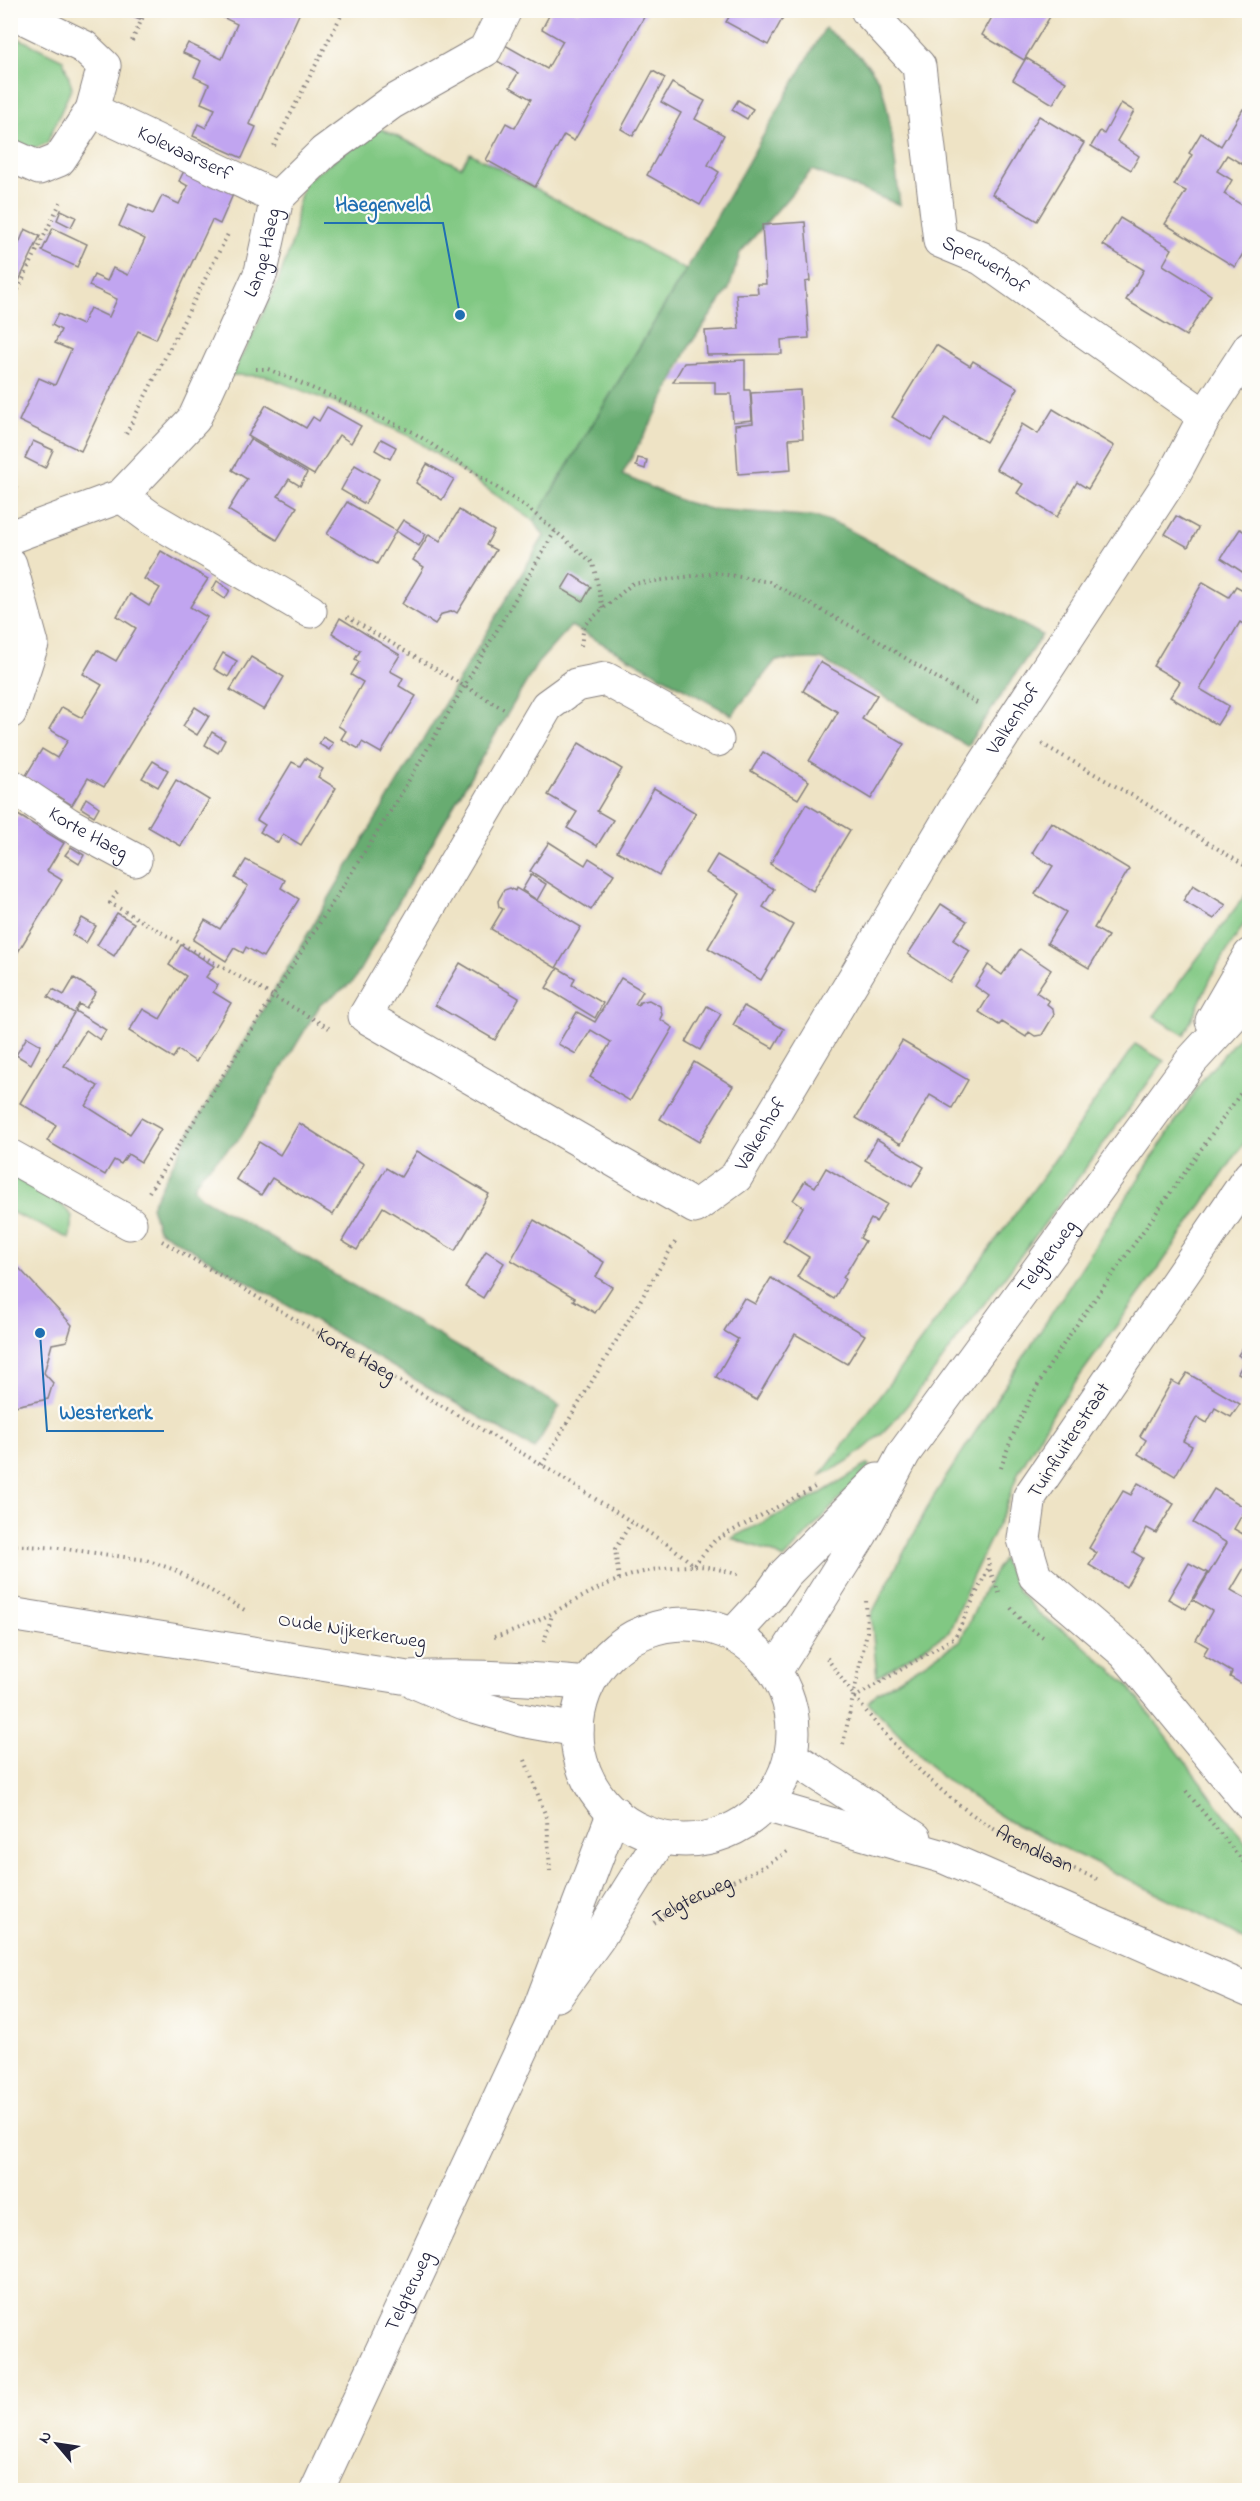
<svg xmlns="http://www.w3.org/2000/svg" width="1260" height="2501" font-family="'Indie Flower',sans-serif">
<rect width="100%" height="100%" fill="#fdfcf7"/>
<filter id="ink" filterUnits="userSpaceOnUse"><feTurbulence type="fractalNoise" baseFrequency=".0167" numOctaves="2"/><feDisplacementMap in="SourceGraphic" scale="12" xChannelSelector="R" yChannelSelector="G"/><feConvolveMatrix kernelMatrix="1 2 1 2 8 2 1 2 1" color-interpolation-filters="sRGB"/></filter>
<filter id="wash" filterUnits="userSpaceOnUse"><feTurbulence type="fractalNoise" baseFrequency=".008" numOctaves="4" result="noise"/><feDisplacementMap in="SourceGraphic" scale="24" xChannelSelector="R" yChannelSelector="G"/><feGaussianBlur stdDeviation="1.35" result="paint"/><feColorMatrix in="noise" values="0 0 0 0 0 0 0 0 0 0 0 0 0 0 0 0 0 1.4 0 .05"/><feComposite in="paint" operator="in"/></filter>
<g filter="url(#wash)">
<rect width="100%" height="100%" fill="#eee3c5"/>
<g fill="#81c883" stroke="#52755f" stroke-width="1.5">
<polygon points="10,34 63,60 72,87 47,143 25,153 11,146"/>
<polygon points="379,128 461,167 470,153 686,270 534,521 411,437 352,410 265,376 230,375 247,347 277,284 294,237 297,209 304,182"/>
<polygon points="1249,890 1249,916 1214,972 1184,1035 1154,1016"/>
<polygon points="1249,1025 1249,1136 1158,1269 1057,1407 1018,1473 1005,1509 971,1580 949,1632 877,1677 871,1615 932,1499 1203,1079"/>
<path d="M1135,1044L1164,1061C1101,1147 1039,1233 974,1317C932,1372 886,1449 821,1475L1039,1182Z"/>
<polygon points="11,1175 61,1204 72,1216 70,1239 11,1212"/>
<polygon points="868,1464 870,1466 784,1559 772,1552 731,1538 818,1495"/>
<polygon points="1002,1559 1019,1592 1042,1617 1075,1638 1128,1685 1249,1847 1249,1942 1187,1908 1010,1822 941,1777 868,1702 878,1692 960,1641 985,1589"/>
</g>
<path fill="#68ac71" stroke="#456756" stroke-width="1.5" d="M825,28C843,42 864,57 876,76C891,98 896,176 900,205L812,170L740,253L729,289L690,345L655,416L622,475L682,501L710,509L818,517L842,526L1042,635L967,746L821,659L776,660L732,715L571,626L537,664L459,796L353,982L320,1005L240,1138L201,1174L193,1188L201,1197L560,1406L534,1449L158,1230L151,1206L187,1137L544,536L534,521L686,270Z"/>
<g id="blocks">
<g fill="#c1a5f0">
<polygon points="126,10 144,10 140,19 125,13"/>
<polygon points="225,10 301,10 249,124 256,127 242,158 193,136 198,124 206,128 215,109 201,103 209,84 194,77 201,61 183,53 188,43 222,59 237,24 222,17"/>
<polygon points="552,10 574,10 578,13 579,10 648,10 574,141 564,135 535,187 486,160 506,123 515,128 531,99 510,87 518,73 497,61 505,45 547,69 563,41 542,29"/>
<polygon points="733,10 787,10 768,45 726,22"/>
<polygon points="996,10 1054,10 1024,60 982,35"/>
<polygon points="1026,58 1066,82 1053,104 1013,80"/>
<polygon points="653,71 665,78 633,136 621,129"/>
<polygon points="672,83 705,101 695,119 724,135 708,165 719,172 700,205 647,175 681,113 661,102"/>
<polygon points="738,100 753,109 747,119 732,110"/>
<polygon points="1121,103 1134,111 1117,141 1139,156 1131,170 1091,146 1100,131 1104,134"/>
<polygon points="1243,109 1250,113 1250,169 1227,155 1217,171 1232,180 1224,194 1250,210 1250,242 1235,267 1165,224 1186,191 1174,185 1192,155 1189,153 1201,133 1221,146"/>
<polygon points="1039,116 1084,143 1037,221 992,194"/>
<polygon points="185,169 234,192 220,224 212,220 156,339 138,331 81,451 19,421 39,378 55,385 71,350 55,343 61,330 52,325 58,314 82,325 90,308 109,317 117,299 89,286 94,275 107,281 113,268 128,275 145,239 119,226 129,204 153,214 162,196 179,204 188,186 179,181"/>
<polygon points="61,210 76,217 71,227 57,220"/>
<polygon points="1120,218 1172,249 1163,265 1211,295 1186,336 1126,300 1144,270 1103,245"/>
<polygon points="805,222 810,281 805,282 809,338 781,340 782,354 707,355 705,331 739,329 736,294 758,293 757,284 766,284 762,225"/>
<polygon points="53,228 87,244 77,267 42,251"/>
<polygon points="25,229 40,236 10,300 10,248 16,251"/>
<polygon points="936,345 970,366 973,361 1018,388 986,442 945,418 931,441 892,417"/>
<polygon points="745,360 745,390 750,390 752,420 733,422 731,394 715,394 715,382 673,382 684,363"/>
<polygon points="800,390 803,438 789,439 791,470 738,474 735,425 753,423 751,393"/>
<polygon points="266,405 306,428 313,417 319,421 327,407 361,426 351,443 339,435 314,475 248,436"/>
<polygon points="1053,409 1114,446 1088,489 1077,482 1057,517 1017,493 1023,484 996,469 1022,424 1038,434"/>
<polygon points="250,439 307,473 300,486 289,479 278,496 297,507 277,540 228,510 247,479 232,470"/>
<polygon points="381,439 396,447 390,459 375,450"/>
<polygon points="33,441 53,450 45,468 25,458"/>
<polygon points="638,458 647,460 645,469 636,466"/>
<polygon points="427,464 454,479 442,500 416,483"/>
<polygon points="355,465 379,479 365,504 341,490"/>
<polygon points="347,502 396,531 403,520 426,534 419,546 396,531 377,564 327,534"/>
<polygon points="459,510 494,531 486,545 496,550 457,613 454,611 442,614 435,624 402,604 424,567 413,560 429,534 440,541"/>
<polygon points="1176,516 1198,528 1188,547 1165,534"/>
<polygon points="1240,529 1250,535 1250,577 1221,558"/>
<polygon points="161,551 208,579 190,607 207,617 104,787 88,778 72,805 25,777 42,749 57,758 68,740 49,729 62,707 82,718 102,685 83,674 97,650 116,661 136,628 117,616 130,594 149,606 160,588 144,579"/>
<polygon points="571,574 591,587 583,601 562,589"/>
<polygon points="217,581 230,590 225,599 212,590"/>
<polygon points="1203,582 1229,597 1236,586 1250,594 1250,628 1240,622 1200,689 1229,706 1217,725 1170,697 1180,682 1153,666"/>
<polygon points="340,618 400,655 390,671 403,678 399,686 416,696 381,753 362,742 359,749 341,739 346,731 338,726 363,682 351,675 359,662 355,659 360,651 332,633"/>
<polygon points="223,653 237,661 228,677 214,669"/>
<polygon points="251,657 284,677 264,710 230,690"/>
<polygon points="820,662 877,695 862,719 904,744 871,799 809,761 838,712 803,691"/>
<polygon points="195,707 209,716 197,735 183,726"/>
<polygon points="212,732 225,740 218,753 205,745"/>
<polygon points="323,737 333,743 329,750 319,744"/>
<polygon points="579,743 622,769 597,811 613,820 597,846 567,828 577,812 548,795"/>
<polygon points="763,752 809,781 798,799 751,771"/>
<polygon points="305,758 323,769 318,777 336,788 301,845 283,834 278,843 260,832 265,825 257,820 292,762 300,766"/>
<polygon points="153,761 168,770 158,787 142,778"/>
<polygon points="176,780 209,800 181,846 148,827"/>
<polygon points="654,788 696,813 659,875 617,851"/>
<polygon points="86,798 99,807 94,816 81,808"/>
<polygon points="806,804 850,830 813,891 770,864"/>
<polygon points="18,815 64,843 47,871 62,880 10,965 10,858 14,852 10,850 10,827"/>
<polygon points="1051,822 1129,869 1094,928 1108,936 1089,968 1047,943 1066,912 1035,894 1053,866 1032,853"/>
<polygon points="549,842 585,865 589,858 614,874 591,910 530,871"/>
<polygon points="71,847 84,855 79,864 65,855"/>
<polygon points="717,855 774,889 763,907 793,925 761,980 708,948 740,894 706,873"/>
<polygon points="246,860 285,880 281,888 299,899 263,957 246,947 243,953 234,948 226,961 193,940 205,920 220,929 248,886 235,878"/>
<polygon points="531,875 546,884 537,900 522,890"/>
<polygon points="1193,885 1226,905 1214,919 1183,901"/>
<polygon points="510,888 515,891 516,888 581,927 556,968 491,929 503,909 499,907 498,901 504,890"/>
<polygon points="941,904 967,921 953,940 970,951 950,982 908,954"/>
<polygon points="117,913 134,923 114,956 97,945"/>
<polygon points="82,918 96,926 86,943 72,935"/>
<polygon points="181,945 214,966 206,977 218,985 213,992 231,1003 196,1062 178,1050 173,1058 129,1031 143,1009 160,1019 186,976 169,965"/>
<polygon points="1020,949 1051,970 1036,992 1049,1001 1047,1004 1053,1009 1054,1015 1042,1035 1035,1036 1029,1032 1026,1037 1002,1022 999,1025 979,1012 989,996 975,986 988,965 1002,975"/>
<polygon points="460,963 519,998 495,1040 435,1005"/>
<polygon points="558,968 575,978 572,985 603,1003 595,1018 546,988"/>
<polygon points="74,978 96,992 86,1008 79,1004 75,1011 106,1030 100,1040 86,1030 64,1066 98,1086 86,1106 130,1134 141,1118 161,1129 141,1162 128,1154 121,1164 114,1160 105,1175 47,1141 56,1125 20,1103 74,1013 48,997 53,989 64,995"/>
<polygon points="621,978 643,991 635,1004 638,1005 640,1002 649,1000 660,1006 662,1015 660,1019 673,1028 630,1101 590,1077 611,1042 591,1030 576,1054 558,1044 577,1012 595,1022"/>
<polygon points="707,1006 721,1014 700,1050 686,1042"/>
<polygon points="744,1006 784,1029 773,1048 733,1025"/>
<polygon points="27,1037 41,1045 31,1064 16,1055"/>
<polygon points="902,1041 968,1080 952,1108 930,1095 901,1144 856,1118"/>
<polygon points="694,1062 733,1086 699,1142 660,1119"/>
<polygon points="299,1123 364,1164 333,1215 272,1178 261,1195 236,1179 259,1142 280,1155"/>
<polygon points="877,1139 924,1167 912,1187 865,1160"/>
<polygon points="417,1151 489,1194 455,1251 383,1207 357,1250 342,1241 386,1168 401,1177"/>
<polygon points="826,1168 887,1204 876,1222 871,1219 860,1238 865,1241 843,1278 845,1279 834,1299 797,1277 809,1257 783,1241 803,1207 793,1200 805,1181 815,1187"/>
<polygon points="534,1220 604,1262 596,1277 612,1287 595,1313 573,1300 575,1298 511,1260"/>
<polygon points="486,1251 504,1263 483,1298 465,1287"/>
<polygon points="20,1269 72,1325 67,1341 52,1344 44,1373 53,1383 48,1399 10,1407 10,1271"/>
<polygon points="771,1278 865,1335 847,1364 795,1334 756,1400 716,1377 738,1339 724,1331 744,1298 755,1304"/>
<polygon points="1250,1336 1250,1380 1238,1373 1245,1360 1238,1355"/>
<polygon points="1187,1373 1240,1404 1231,1417 1215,1408 1207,1423 1197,1417 1183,1441 1192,1446 1175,1476 1138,1454 1146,1440 1140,1436 1172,1381 1179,1385"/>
<polygon points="1138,1483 1174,1504 1156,1533 1147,1528 1133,1552 1143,1558 1126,1587 1089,1565 1097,1553 1089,1548 1123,1491 1131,1495"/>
<polygon points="1214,1489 1246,1508 1234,1529 1250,1538 1250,1558 1231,1590 1250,1601 1250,1682 1247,1687 1230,1677 1232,1672 1230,1671 1203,1655 1208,1647 1196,1640 1212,1611 1193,1600 1227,1543 1193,1523"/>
<polygon points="1189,1563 1208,1573 1186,1609 1168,1599"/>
</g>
</g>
</g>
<g filter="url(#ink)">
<use href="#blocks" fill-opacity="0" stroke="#888280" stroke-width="1.5"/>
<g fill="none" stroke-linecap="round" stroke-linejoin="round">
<defs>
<g id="minor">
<path id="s4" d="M867,10L919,66L940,241L981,258L1205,416"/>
<path id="s5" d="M10,11L84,47L104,66L92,110L277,198"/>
<polyline points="10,155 39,168 59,160 92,110"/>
<polyline points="121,496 151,518 310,611"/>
<path id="s6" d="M10,537L121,496L194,419L261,272L277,198L324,152L391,103L485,50L505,10"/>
<polyline points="10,564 32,644 10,712"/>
<path id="s7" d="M717,740L606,679L576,685L547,706L365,1016L695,1207L736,1177L955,809L1172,478L1205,416L1250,347"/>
<path id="s8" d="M10,785L68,824L135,860"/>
<polyline points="10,1156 130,1223"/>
<polyline points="1250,1176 1030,1496 1024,1539 1035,1576 1125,1653 1250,1804"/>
<polyline points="557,1995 599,1937 661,1838"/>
<path id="s9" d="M317,2490L532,2028L614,1812"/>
</g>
<g id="tertiary">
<polyline points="1212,1021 1250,955"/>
<path d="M10,1614L408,1678C468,1675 528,1678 588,1684"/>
<circle cx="685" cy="1732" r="108"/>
<polyline points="733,1635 770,1595 785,1574 878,1480"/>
<path id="s10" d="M776,1670L861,1534L904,1453L1192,1060L1250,997"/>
<polyline points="415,1682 464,1703 521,1720 577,1730"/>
<polyline points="791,1756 915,1838"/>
<polyline points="765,1805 944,1857 1250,1991"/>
</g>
</defs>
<use href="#minor" stroke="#888280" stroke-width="35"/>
<use href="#tertiary" stroke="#888280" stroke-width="35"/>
<g stroke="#888280" stroke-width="4" stroke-dasharray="1.5 4.5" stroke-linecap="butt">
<polyline points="132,41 146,10"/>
<polyline points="274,146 344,10"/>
<polyline points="10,306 61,201"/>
<polyline points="256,369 268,369 413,432 529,509 593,563 603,609"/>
<polyline points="126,434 229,232"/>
<polyline points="10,471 18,493"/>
<polyline points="347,617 504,709"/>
<polyline points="581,646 584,625 632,584 716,573 769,582 875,639 980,705"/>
<polyline points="1042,744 1140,800 1250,869"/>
<polyline points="117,892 110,903 329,1028"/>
<polyline points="149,1192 395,804 555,531"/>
<path id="s1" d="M162,1241L542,1465L673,1548L694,1565"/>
<polyline points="542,1465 677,1239"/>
<path d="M1001,1468C1024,1394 1070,1334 1115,1271C1160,1207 1205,1144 1250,1080"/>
<polyline points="10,1545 59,1548 146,1560 175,1570 248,1612"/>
<polyline points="988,1558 989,1568 999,1593"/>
<polyline points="694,1565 715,1540 815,1487"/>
<polyline points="619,1579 615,1549 631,1523"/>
<polyline points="1011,1608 1025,1625 1046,1639"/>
<path d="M494,1637C539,1626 576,1596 620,1579C641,1571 669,1566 692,1566C707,1565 724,1571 738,1574"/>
<polyline points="544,1642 552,1615"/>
<path id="s2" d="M827,1658C874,1727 930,1791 1002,1834C1032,1852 1066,1865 1097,1879"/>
<polyline points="854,1698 955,1637 989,1567"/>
<polyline points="843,1744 867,1632 866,1598"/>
<polyline points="525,1760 547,1819 550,1871"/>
<polyline points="1186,1791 1250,1870"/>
<path id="s3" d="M654,1923C694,1890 747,1882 789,1850"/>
</g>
<use href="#minor" stroke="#fff" stroke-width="33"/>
<use href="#tertiary" stroke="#fff" stroke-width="33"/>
</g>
</g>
<g text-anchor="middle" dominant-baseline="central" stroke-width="4.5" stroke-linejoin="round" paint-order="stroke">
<g font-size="20" fill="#22223b" stroke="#fdfcf7">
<text stroke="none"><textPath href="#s5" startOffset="258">Kolevaarserf</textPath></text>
<text stroke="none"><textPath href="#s6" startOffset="405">Lange Haeg</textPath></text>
<text stroke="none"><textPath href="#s4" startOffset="304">Sperwerhof</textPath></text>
<text stroke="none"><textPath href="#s7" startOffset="1520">Valkenhof</textPath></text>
<text stroke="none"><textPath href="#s8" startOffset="92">Korte Haeg</textPath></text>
<text stroke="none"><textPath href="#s7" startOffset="1034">Valkenhof</textPath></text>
<text stroke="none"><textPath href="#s10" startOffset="495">Telgterweg</textPath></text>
<text stroke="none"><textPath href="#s1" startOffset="225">Korte Haeg</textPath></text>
<text transform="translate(1070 1441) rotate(-57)">Tuinfluiterstraat</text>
<text transform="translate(352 1632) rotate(9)">Oude Nijkerkerweg</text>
<text stroke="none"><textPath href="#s2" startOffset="286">Arendlaan</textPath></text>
<text stroke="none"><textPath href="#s3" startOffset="45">Telgterweg</textPath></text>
<text stroke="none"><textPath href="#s9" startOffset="219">Telgterweg</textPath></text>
</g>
</g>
<path fill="none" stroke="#1f6fb2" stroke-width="2" d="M460 315L443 223H324M40 1333L47 1431H164"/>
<g fill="#1f6fb2" stroke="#fdfcf7" stroke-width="2">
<circle cx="460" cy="315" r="6"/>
<circle cx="40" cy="1333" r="6"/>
</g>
<g font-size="21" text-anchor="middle" font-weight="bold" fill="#1f6fb2" stroke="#fdfcf7" stroke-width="4.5" stroke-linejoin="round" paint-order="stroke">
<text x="383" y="211">Haegenveld</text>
<text x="106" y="1419">Westerkerk</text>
</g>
<rect width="1260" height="2501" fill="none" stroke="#fdfcf7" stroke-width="36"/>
<g transform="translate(57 2444) rotate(299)" stroke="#fdfcf7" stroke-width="4.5" paint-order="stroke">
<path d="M0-4.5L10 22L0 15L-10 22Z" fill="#22223b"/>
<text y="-9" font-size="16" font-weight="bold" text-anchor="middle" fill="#22223b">N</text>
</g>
</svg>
